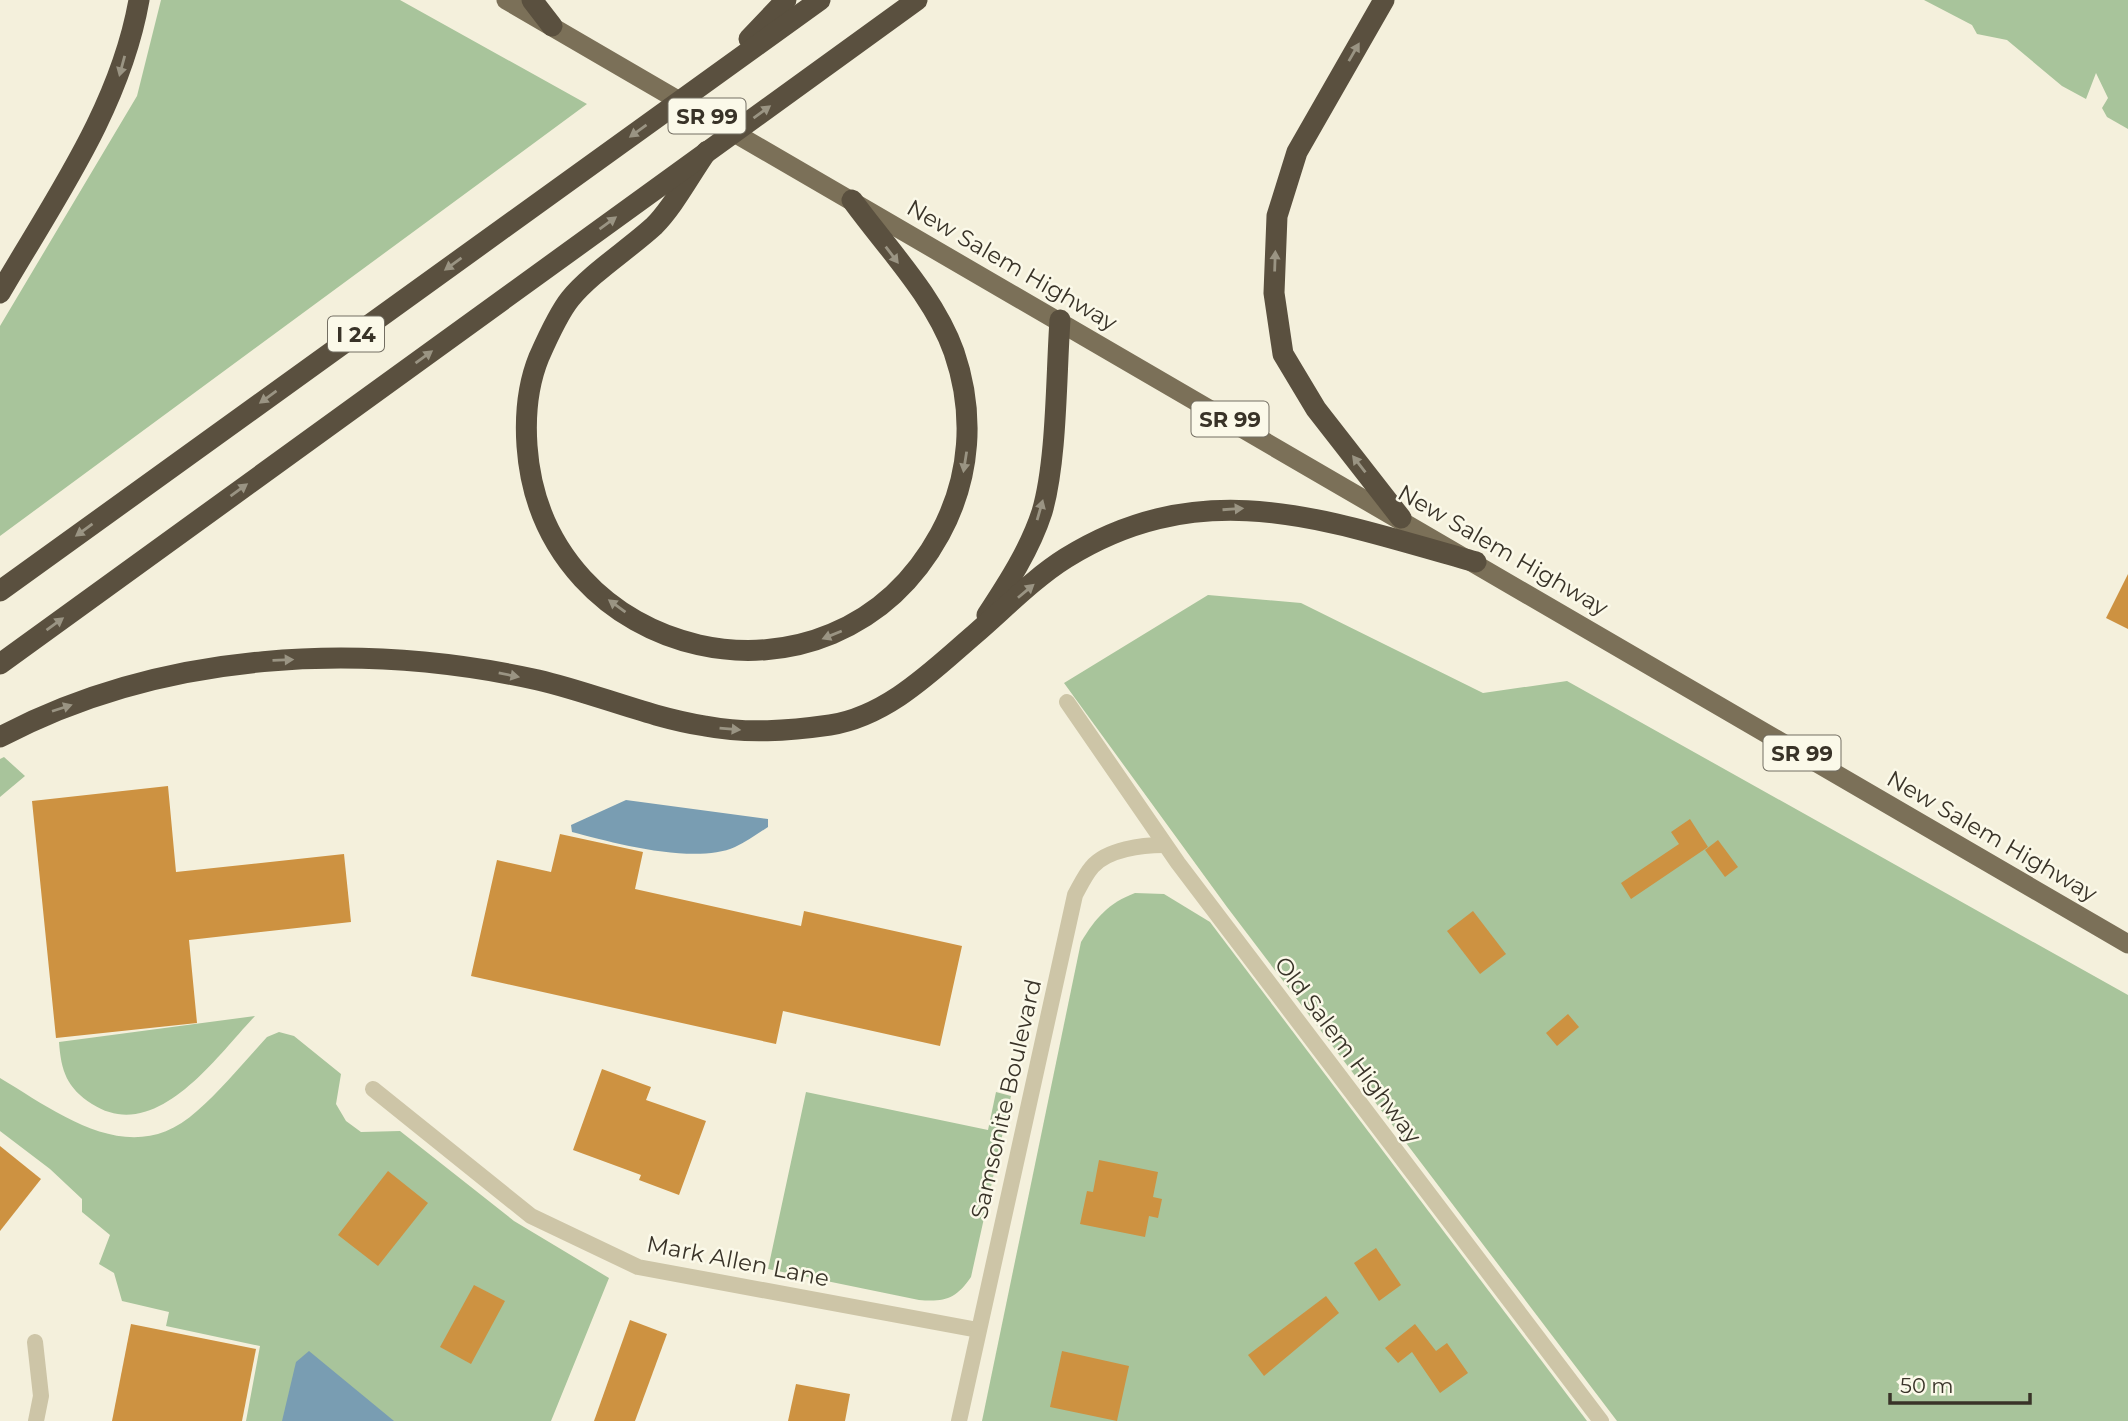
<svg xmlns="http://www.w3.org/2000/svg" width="2128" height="1421" font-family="Montserrat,sans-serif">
<rect width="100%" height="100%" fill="#f4f0dc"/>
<g fill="#a8c49b">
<polygon points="161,0 400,0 587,104 0,536 0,326 137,96"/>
<polygon points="1924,0 2128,0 2128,129 2107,117 2102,108 2108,98 2096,73 2086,99 2062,86 2007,40 1977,34 1972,25"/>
<polygon points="1208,595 1301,603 1483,693 1567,681 2128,995 2128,1421 1617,1421 1227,907 1064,683"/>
<polygon points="4,757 25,776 0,797 0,759"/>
<path d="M1135,893L1164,894L1210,922L1587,1421H982L1081,942C1096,917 1109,903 1135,893Z"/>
<path d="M255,1016C216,1057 156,1145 92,1104C67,1088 61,1071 59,1042Z"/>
<path d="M279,1032L294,1036L341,1074L336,1104L346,1121L361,1132L400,1131L514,1221L609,1278L551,1421H246L260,1346L166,1326L169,1312L122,1301L114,1273L99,1264L110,1235L82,1212V1199L50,1169L0,1131V1078C60,1114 132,1171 197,1111C222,1089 244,1062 267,1037Z"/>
<path d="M806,1092L988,1130L996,1092L1011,1096L971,1277C956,1299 945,1302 919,1300L768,1269Z"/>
</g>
<g fill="#799db2">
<path d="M626,800L768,819V827C757,834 746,842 735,847C695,865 613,843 572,832L571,825Z"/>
<polygon points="309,1351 394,1421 282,1421 296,1362"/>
</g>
<g fill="#cd9241">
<polygon points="2128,574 2128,629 2106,618"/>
<polygon points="168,786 176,872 344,854 351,922 189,940 197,1023 56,1038 32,801"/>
<polygon points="1690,819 1708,847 1631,899 1621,883 1679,844 1671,832"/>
<polygon points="560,834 643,852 635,889 801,926 804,911 962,946 940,1046 783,1011 776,1044 471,976 497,860 551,872"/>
<polygon points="1718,840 1738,867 1725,877 1705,850"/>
<polygon points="1473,911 1506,954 1480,974 1447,931"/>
<polygon points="1568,1014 1579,1027 1557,1046 1546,1033"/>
<polygon points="602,1069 651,1087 646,1100 706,1121 679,1195 639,1180 641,1175 573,1150"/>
<polygon points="0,1146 41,1179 0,1231"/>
<polygon points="1099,1160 1158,1172 1153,1197 1162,1199 1158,1218 1149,1216 1145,1237 1080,1224 1087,1191 1093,1192"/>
<polygon points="388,1171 428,1203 378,1266 338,1235"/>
<polygon points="1376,1248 1401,1285 1379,1301 1354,1263"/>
<polygon points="474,1285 505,1301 471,1364 440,1347"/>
<polygon points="1326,1296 1339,1313 1264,1376 1248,1355"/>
<polygon points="630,1320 667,1334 635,1421 594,1421"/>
<polygon points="131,1324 256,1349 242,1421 112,1421"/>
<polygon points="1415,1324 1436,1351 1447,1343 1468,1373 1440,1393 1412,1352 1398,1363 1385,1348"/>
<polygon points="1062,1351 1129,1366 1117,1421 1050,1407"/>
<polygon points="796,1384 850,1394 845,1421 788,1421"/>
</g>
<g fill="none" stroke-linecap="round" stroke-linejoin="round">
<g stroke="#cdc5a7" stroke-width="16">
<polyline points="1067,702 1178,863 1601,1421"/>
<polyline points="373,1089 531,1216 638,1267 978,1330"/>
<polyline points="35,1342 41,1396 36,1421"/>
<path d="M959,1421L1075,895C1080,886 1085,875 1092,867C1107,849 1143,845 1164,845"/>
</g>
<polyline stroke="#7b7058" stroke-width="19" points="506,0 2128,944"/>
<g stroke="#5a503f" stroke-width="21">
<polyline points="532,0 552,26"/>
<polyline points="1384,0 1297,152 1277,216 1274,293 1283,354 1316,409 1401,518"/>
<polyline points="749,39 786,0"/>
<path d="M707,151C690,175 674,206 654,226C629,249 590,274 570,299C558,314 547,339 539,357C528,384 525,417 527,446C542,662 832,731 940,534C971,477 975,413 954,352C934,296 886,247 852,200"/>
<path d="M0,293C54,200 120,108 139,0"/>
<polyline points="0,591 820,0"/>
<path d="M987,615C1008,583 1030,549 1042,512C1057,461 1056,376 1060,320"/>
<polyline points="0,664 917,0"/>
<path d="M0,737C163,651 360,641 538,680C594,693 648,717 705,726C747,734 788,731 830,725C888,716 933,670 975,634C1004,609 1034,578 1066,558C1207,471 1330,522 1476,562"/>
</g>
</g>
<defs><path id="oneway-solid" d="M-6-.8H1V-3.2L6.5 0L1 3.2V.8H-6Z" transform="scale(1.75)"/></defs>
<g fill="#9a9483">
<use href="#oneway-solid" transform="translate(1354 52) rotate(-60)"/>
<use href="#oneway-solid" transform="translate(122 66) rotate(105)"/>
<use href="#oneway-solid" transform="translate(762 112) rotate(-36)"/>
<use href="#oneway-solid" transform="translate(638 131) rotate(144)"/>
<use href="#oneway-solid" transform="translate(608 223) rotate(-36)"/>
<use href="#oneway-solid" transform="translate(892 255) rotate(53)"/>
<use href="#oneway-solid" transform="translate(1275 261) rotate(-88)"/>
<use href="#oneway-solid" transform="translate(453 264) rotate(144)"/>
<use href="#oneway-solid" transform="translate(424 357) rotate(-36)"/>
<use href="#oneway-solid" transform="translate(268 397) rotate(144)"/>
<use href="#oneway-solid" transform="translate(965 462) rotate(99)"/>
<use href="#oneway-solid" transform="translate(1359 464) rotate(-128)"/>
<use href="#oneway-solid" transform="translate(239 490) rotate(-36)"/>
<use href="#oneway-solid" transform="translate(1233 509) rotate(-4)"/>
<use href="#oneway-solid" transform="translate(1040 510) rotate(-74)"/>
<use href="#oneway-solid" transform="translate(84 530) rotate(144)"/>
<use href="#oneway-solid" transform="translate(1026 591) rotate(-40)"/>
<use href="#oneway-solid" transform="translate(617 606) rotate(-144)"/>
<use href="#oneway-solid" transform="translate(55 624) rotate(-36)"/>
<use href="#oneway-solid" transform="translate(832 635) rotate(158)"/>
<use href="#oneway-solid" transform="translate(283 660) rotate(-2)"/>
<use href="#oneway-solid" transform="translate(509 675) rotate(11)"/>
<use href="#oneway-solid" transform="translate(62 708) rotate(-18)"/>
<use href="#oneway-solid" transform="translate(730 729) rotate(5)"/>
</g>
<g text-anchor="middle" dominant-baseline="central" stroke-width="5" stroke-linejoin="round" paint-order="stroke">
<g fill="#fbf9e9" stroke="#736e62" stroke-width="2">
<rect x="668.5" y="98.5" width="77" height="35" rx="5"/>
<rect x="328" y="316.5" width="56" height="35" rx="5"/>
<rect x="1191.5" y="401.5" width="77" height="35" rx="5"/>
<rect x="1763.5" y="735.5" width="77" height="35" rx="5"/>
</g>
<g font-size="21" font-weight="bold" fill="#393328">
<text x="707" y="116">SR 99</text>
<text x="356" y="334">I 24</text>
<text x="1230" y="419">SR 99</text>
<text x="1802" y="753">SR 99</text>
</g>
<g font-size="23" fill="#393328" stroke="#fbf9e9">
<text transform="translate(1012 265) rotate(30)">New Salem Highway</text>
<text transform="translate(1503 550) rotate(30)">New Salem Highway</text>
<text transform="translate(1992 836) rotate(30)">New Salem Highway</text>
<text transform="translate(1348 1050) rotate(53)">Old Salem Highway</text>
<text transform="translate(1006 1099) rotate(-77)">Samsonite Boulevard</text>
<text transform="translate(738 1261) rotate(11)">Mark Allen Lane</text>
</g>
</g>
<path d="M1890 1393v10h140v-10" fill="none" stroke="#393328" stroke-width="3.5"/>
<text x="1900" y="1393" font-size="21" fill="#393328" stroke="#fbf9e9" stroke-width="5" paint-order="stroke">50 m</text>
</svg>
